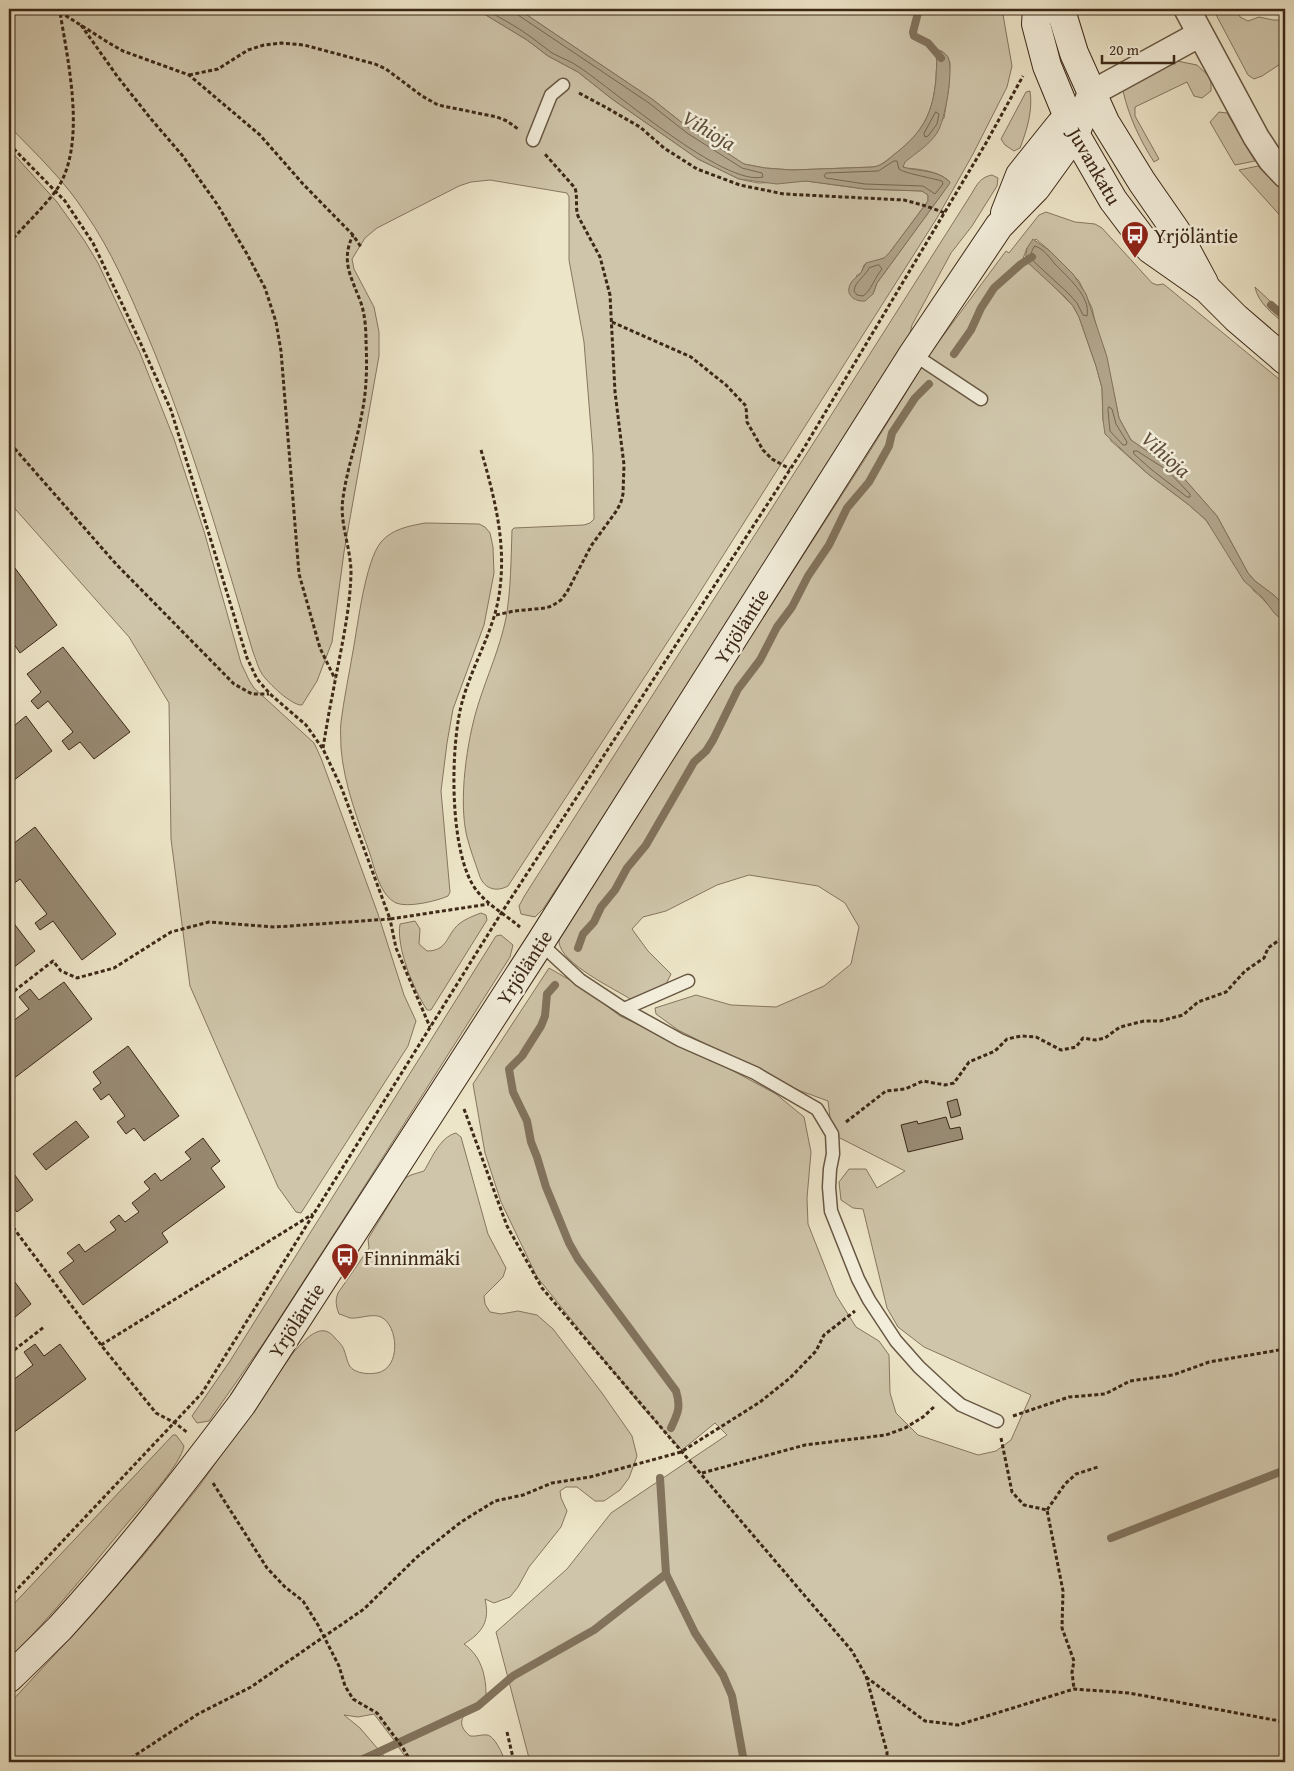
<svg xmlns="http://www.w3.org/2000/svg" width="1294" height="1771" font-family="'Gentium Book Plus',serif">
<rect width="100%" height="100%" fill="#ede5c8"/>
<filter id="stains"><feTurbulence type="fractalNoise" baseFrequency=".004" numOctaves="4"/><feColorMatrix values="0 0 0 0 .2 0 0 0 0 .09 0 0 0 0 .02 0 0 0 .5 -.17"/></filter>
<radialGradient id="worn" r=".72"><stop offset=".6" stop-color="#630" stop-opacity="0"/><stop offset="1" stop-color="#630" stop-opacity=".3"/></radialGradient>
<g fill="#cfc5aa" stroke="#867660">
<path d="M9,9H476L527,40L548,56L578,72L612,99L698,159L739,179L758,183L806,181L865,189L922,191L928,195V201L890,252L884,258L864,265L861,273L856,276L873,294L877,283L942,194L949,181C938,171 920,169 905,168L903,167V164L944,118L949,86L950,63L947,56L942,51L935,52C938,61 936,70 936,79C933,113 923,132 896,153C889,158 882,166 873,167L792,170L765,168L744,164L690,129L652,99L518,9H1002L1012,66L1007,87L973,154L937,218L693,603L508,886C495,893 483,888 479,874C475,862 470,849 467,837C458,801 467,740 478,705C487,676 500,648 506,618C511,589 511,560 512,530L514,528L584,525L590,523L594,519L593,454L584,342L569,260V197L567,193L490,180L471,182L459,186L377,228L365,238L352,259L354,269L374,307L379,332V356L344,552L332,642L317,681L302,705C292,706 268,683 262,674C258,668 256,659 253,652C221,544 190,436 146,332C129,292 111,250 86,214C65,181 36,154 9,126Z"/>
<polygon points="1213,9 1238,9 1240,17 1248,21 1259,17 1273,20 1285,20 1285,61 1262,76 1254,79 1248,75"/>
<path d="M1177,61L1197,65L1211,78V91L1202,98L1194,96L1187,82L1135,107V116L1159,159L1154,162C1140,140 1129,117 1123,91L1151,73Z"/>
<path d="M1030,91C1033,110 1027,130 1020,148L1014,151L1005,145L1001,139L1026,92Z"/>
<polygon points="1219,112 1227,113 1255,161 1235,165 1210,122"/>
<polygon points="9,149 57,202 84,240 98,263 140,353 174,439 204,531 241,663 249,680 254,688 314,743 321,758 378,914 404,995 416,1021 408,1046 301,1213 296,1212 278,1187 190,986 171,839 169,703 129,637 9,502"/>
<polygon points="1258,166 1277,186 1285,190 1285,221 1239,170"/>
<path d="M992,175L998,178L997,186L972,226L951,253L912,325L910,333L623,787L543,909L535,917L521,914L519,906L525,895L823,428L972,193C977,184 981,177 992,175Z"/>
<path d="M1046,212L1075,222L1095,224L1102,228L1152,283L1157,285L1163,284L1166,286L1285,384V607L1275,596L1255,581L1248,573L1217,516L1180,474L1131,440L1119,418L1105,351L1097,330L1092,308L1079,281L1050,251L1036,239L1027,248L1022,261L1034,266L1073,306L1079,317L1096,366L1102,388L1103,420L1111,441L1148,474L1189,505L1206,520L1254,591C1266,600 1273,613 1285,622V1762H530L496,1632L567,1569L611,1513L727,1435L715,1423L682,1450L642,1407L537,1277L501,1202L485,1153L473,1084L549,968L582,987L620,1016L700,1053L776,1094L804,1117L811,1152L807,1198L808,1224L836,1295L856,1327L879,1341L889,1355L890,1393L896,1413L918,1435L978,1455L996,1451L1011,1440L1031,1395L924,1347L898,1327L887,1308L863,1209L853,1208L841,1200L839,1182L849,1169H866L877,1188L905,1171L832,1134L828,1101L798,1090L678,1030L656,1014L655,1008L696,995L731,1005L776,1007L824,986L851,964L859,927L845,903L818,886L749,875L717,885L666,911L643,917L632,929L648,951L671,974L666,984L632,1000C615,989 561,964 559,942C559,939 561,934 562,931L865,459L931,352L1006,251L1009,253L1039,215Z"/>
<path d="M1255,287L1285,315V324C1273,314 1258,303 1255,287Z"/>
<path d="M425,523L479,524L485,527L490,533L493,547L494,573L484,625L453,709L447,743L441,791L450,892L448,896C437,901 408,908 396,903C380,895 375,870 370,854C358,820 344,785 341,748C341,740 340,730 341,722C344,698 349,675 353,651C358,624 365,562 381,542C392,529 409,526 425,523Z"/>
<path d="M481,913L486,915L487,920L431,1010H427C414,990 396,948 400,924L415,921L420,929L419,944L427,951C448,951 446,935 459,924C465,919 473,916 481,913Z"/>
<polygon points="501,935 513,945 510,957 350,1209 265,1341 209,1421 197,1423 192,1416 230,1361 496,936"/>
<path d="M456,1133L461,1137L488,1234L506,1268L503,1277L484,1296L485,1304L490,1312L501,1314L518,1311L537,1315L553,1329L602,1393L632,1436L637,1456L629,1478L620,1490L604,1501H595L577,1487H566L560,1491L561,1498L567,1511L561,1527L529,1567L518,1587L510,1597L494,1603L485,1599C490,1621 483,1632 464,1644C481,1656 486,1675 486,1695C475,1708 448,1718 470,1736C476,1737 482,1734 487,1735C494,1735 504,1756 505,1762H409L393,1739L374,1714L358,1717L344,1715L360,1728L389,1762H9V1704L73,1635L143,1556L200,1485L293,1353C303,1342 321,1319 335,1338C338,1341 343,1346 344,1350C347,1357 347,1366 354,1370C361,1374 370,1374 377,1373C402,1368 398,1325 381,1317C372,1313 360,1319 350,1318C347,1317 343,1315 339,1314C336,1306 335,1301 338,1293L369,1248L368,1239L405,1178L411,1175L424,1171C432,1158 440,1137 456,1133Z"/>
<path d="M173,1435H176L184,1446C180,1465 149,1498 135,1514C94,1563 54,1614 9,1659V1609Z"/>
</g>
<g fill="#b1a58c" stroke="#82735d">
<path d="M476,9H518L652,99L690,129L744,164L765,168L792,170L873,167C882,166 889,159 896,153C923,132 933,113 936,78C936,70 938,60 935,52L939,50C943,52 946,54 948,57C954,70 945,121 937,133C929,145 916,153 905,162L903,167C918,172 936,169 949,181L950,183L877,283L873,294L865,301C854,302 844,294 851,283C853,278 860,276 862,271C864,268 864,266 866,263L884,258L890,252L928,201V195L922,191L865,189L806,181L777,184L739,179L698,159L612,99L578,72L548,56L527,40Z"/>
<polygon points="1033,239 1050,251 1073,274 1086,294 1107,357 1119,418 1131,440 1180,474 1217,516 1248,573 1255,581 1275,596 1285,607 1285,622 1275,614 1262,597 1244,581 1206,520 1189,505 1148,474 1105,434 1103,420 1102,388 1096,366 1079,317 1073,306 1065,297 1025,260 1027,248"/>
</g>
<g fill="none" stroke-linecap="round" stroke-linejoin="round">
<g stroke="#766652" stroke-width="1">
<path d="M485,9C500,18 516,26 531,37C538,42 545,48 552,53C561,58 571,61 579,67C614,90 724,187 763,177L762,173L742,168L687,133L649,103L518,15L516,9"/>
<polygon points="936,112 939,114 937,124 928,136 925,137 924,134"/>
<path d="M894,161H897L899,169C903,173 932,178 942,181L943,184L935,194L923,186L865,184L826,178L824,176L826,173L878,171Z"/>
<path d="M1035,246C1044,249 1049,257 1055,264C1067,277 1091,296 1087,316L1083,315L1077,303L1069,294L1030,258L1032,251Z"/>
<path d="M879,265L882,269C875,277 871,291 863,296L857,295L854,291C855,281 865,277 869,268Z"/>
<polygon points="1109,407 1112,409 1116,424 1127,442 1126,445 1123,445 1110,431 1108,410"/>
<polygon points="1134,451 1137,451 1167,470 1190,494 1190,497 1187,497 1152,470 1134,454"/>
</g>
<g stroke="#82735d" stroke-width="8">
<polyline points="919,9 913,32 914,36 928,43 941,58"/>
<polyline points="1271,305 1285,317"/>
<polyline points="954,354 971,330 981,308 994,288 1021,264 1032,257"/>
<polyline points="578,948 583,934 594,922 601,907 615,890 627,868 646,845 694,762 706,751 713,740 738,689 760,660 777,627 792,607 808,576 829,545 847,508 869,482 889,446 892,433 915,398 929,384"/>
<path d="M555,985L547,994L545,1016L541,1026L522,1056L509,1069L513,1092L527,1121L531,1142L537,1157L546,1187L569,1243L578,1259L676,1391C681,1407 678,1413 671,1428"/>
<polyline points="660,1478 666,1574 695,1633 723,1675 732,1696 744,1762"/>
<polyline points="1111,1538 1285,1470"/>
<polyline points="357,1762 478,1706 513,1676 594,1630 666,1574"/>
</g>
</g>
<g fill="#988a73" stroke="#3c2817">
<polygon points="9,560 57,625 20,653 9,637"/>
<polygon points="63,647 130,732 94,759 80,742 69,750 62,741 73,732 48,701 38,709 31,701 41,692 27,674"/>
<polygon points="26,716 52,751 9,784 9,730"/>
<polygon points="35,827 116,934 82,960 53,921 40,930 35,923 47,914 20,879 9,887 9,875 15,871 9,863 9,847"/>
<polygon points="9,917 35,951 9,971"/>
<polygon points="64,982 92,1019 9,1082 9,1024 29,1009 19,997 30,989 39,1000"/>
<polygon points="128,1046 179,1116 144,1141 134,1128 126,1134 117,1122 125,1116 109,1094 101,1100 93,1089 101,1083 93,1072"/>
<polygon points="957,1099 961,1115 951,1118 947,1102"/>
<polygon points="946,1117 950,1129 960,1127 963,1139 908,1152 901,1125 917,1121 918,1124"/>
<polygon points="76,1121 89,1137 46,1170 33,1154"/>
<polygon points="203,1138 220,1161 211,1168 225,1187 162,1233 168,1242 83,1305 59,1272 74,1261 67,1253 79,1244 85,1252 116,1230 110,1222 119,1215 125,1222 139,1212 132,1203 150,1189 144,1182 155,1173 161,1181 191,1159 185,1152"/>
<polygon points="9,1167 33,1200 17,1212 9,1201"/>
<polygon points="9,1274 31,1304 9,1322"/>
<polygon points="35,1344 44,1356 60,1344 86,1379 9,1436 9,1383 33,1365 24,1352"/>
</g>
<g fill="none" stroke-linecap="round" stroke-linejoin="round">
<defs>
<g id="service">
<polyline points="533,140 551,95 563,85"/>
<polyline points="913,354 981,399"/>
<polyline points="540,943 580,980 624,1009 680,1040 755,1073 817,1109 832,1134 833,1154 830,1169 829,1187 831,1211 858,1279 869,1300 896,1341 919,1367 948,1394 961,1405 997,1421"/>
<polyline points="624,1009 688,981"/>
</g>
<g id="minor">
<polyline points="1187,9 1256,137 1271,160 1285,175"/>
<polyline points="1092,93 1200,34"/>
</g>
<g id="secondary">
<polyline points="1037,9 1036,24 1047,66 1075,134 1113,200 1150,249 1207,289 1236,318 1285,360"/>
<polyline points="1057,9 1063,17 1074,53 1105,122 1142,182 1176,231 1204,283"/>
<polyline points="1005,213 1020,175 1060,125"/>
<path d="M9,1678C26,1662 43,1645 60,1628C125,1557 184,1481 242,1404L540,943L913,354L999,226L1036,188L1075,134L1092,93"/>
</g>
</defs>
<use href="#service" stroke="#685743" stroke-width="15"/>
<use href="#minor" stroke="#685743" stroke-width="28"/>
<use href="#secondary" stroke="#3c2817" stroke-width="30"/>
<g stroke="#3c2817" stroke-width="3" stroke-dasharray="4 2.5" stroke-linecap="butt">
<polyline points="60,12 109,43 123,51 189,75 260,135 303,184 353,235 361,247"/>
<polyline points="81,25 117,76 151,119 182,155 217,204 247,254 265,288 276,322 281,351 299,574 320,648 335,679"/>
<polyline points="189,75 218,69 248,50 264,45 281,43 304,45 375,64 386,69 422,96 438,105 497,117 507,121 518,129"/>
<polyline points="579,93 607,108 640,127 664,148 697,169 740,185 784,194 904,200 926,206 945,213"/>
<polyline points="9,144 65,201 93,243 135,331 171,410 247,658 257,679 270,694 306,725 323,749 342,789 390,919 489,904"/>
<path d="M9,243C24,226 41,210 55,192C88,147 68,63 60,12L57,9"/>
<polyline points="612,322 691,357 726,385 746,406 747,422 763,450 772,459 790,469"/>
<polyline points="9,445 15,449 116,564 234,684 252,694 269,694"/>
<path d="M481,450C494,496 506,540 500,588C496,627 474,661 463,699C450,741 448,855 477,891C489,906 506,915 520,927"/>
<path d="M496,615L514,611L545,608L552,606L561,600L567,592L591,546L617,510L621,502L623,494L624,465L615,392L610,295L600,257L578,216C575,207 578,198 575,188L544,153"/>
<path d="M323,748C326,730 329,711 333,692C340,653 350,613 351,573C351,548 339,522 343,498C347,469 357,441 362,413C367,389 367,364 366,341C366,329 365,315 361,303C352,278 340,262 353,235"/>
<polyline points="9,995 53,961 61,971 77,978 114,968 171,932 209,922 275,927 390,919 396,948 430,1027"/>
<polyline points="464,1109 507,1226 542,1288 852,1651 866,1676 887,1752 887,1762"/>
<polyline points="846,1122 886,1091 905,1089 923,1081 945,1085 954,1083 969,1062 995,1051 1007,1039 1021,1036 1036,1037 1061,1050 1076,1047 1083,1038 1095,1040 1105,1038 1120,1027 1144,1021 1160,1021 1183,1015 1198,1002 1226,992 1245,971 1264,958 1268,948 1285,936"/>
<polyline points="9,1222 101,1345 156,1413 175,1423 188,1433"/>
<polyline points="101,1345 313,1214"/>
<polyline points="9,1354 44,1327"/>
<polyline points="1013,1416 1069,1397 1105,1394 1130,1381 1173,1375 1209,1362 1285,1349"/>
<polyline points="1001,1438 1012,1492 1024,1505 1047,1510 1063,1591 1062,1628 1074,1661 1072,1672 1074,1689"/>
<polyline points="702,1473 805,1445 886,1435 905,1428 923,1417 935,1406"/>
<polyline points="213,1483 267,1568 285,1587 303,1601 318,1625 339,1666 345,1686 353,1699 377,1713 403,1748 411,1762"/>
<polyline points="1047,1510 1065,1484 1076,1474 1098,1467"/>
<polyline points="9,1598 202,1393 502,912 804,448 986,143 1023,76"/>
<polyline points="866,1677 925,1721 958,1725 1074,1689 1129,1693 1285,1722"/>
<polyline points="507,1732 514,1762"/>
<polyline points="125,1762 198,1714 251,1687 364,1609 417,1557 461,1522 495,1501 523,1495 552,1483 590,1477 681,1452 760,1402 790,1378 816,1351 824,1335 855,1311"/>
</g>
<use href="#service" stroke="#f3eedb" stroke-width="12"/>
<use href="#minor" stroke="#f3eedb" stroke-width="25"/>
<use href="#secondary" stroke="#f3eedb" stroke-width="28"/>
</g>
<defs>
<symbol id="bus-pin" viewBox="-11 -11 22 30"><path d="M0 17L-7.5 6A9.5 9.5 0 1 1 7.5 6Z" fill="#8f2418" stroke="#f3eedb"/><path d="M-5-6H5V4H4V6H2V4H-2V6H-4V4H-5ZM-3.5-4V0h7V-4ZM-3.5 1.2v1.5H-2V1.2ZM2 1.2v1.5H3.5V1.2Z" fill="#fff"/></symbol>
</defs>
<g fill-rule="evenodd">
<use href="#bus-pin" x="1119" y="219" width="32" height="43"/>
<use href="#bus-pin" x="329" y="1241" width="32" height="43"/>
</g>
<g text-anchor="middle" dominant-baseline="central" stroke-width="5" stroke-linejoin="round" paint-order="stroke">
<g font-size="20" fill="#3c2817" stroke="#f3eedb">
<text transform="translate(1095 166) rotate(60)">Juvankatu</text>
<text transform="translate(741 626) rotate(-58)">Yrjöläntie</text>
<text transform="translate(524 967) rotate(-57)">Yrjöläntie</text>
<text transform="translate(296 1320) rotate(-57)">Yrjöläntie</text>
</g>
<g font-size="20" fill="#3c2817" stroke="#f3eedb" text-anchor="start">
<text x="1154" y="235">Yrjöläntie</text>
<text x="364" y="1257">Finninmäki</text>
</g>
<g font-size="21" font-style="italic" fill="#5f4e3a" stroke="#f3eedb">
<text transform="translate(709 130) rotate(31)">Vihioja</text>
<text transform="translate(1166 454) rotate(42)">Vihioja</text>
</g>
</g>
<rect width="1294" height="1771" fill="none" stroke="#ede5c8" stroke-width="30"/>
<rect x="10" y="10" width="1274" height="1751" fill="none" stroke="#3c2817" stroke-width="2.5"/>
<rect x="15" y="15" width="1264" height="1741" fill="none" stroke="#3c2817"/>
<path d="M1102 55v8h72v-8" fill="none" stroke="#3c2817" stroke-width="2.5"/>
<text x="1109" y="55" font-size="15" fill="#3c2817" stroke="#f3eedb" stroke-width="4" paint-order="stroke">20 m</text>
<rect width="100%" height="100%" filter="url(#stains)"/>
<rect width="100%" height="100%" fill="url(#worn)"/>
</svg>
